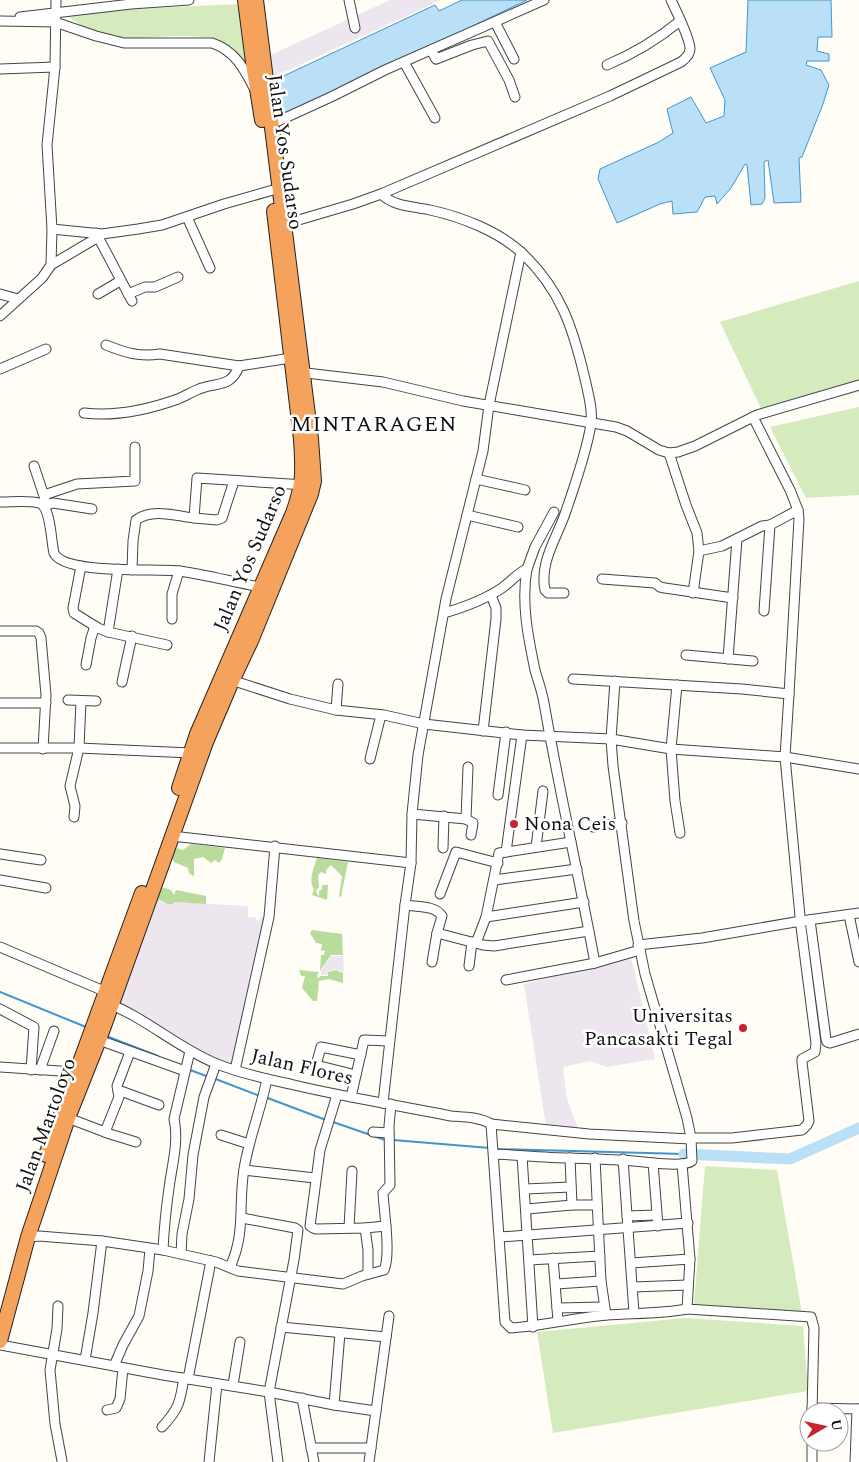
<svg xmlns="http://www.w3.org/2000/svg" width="859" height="1462" font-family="Spectral,serif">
<rect width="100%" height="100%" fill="#fffdf5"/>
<g fill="#eee6ef">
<polygon points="390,0 441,0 271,78 266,57"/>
<polygon points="151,895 173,902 248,906 248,917 256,918 256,920 260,921 261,916 266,916 235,1070 111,1004"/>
<polygon points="331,956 343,956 344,972 336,969 328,971 327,975 321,975 321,971"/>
<polygon points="631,957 655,1059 607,1067 590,1061 563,1067 567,1099 578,1128 546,1126 524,984"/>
</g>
<g fill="#d5ebbd">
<path d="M241,4L249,72C242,63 235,53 227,45C209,30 151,38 128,39C108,36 78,29 65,12Z"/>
<polygon points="859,281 859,392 764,415 720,322"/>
<polygon points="859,407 859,495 806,498 770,427"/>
<polygon points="705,1166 777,1170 802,1313 694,1304"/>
<polygon points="686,1318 803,1326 808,1391 553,1433 537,1332"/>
</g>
<g fill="#b9dc9c">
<polygon points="191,844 225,848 222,859 219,863 215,860 211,863 203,857 194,859 194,874 195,874 193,876 189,873 188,868 174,862 169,852 172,847 183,850"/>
<path d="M317,858L348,862L341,897L339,896L342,876L331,865L326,870V874L321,872L318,875L319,887L316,891L319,897V891L322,889V885H328L327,900L312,895L314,889C308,881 314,867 317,858Z"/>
<polygon points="165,888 171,890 174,895 176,890 206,896 206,904 174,902 173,904 168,904 151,895 153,889"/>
<polygon points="312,930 342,934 343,955 331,955 320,971 321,955 324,955 325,950 321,951 322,944 316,943 310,933"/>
<polygon points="299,970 319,972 317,976 318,978 321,976 328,976 328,972 336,970 343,973 343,983 329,979 319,981 317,1001 313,1001 302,988 305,976 301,976"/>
</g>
<g fill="#b9e0f7" stroke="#3f96cf">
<polygon points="462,0 527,0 289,114 280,111 275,80 435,5 439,11"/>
<polygon points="748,0 831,0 832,37 818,37 817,51 829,54 829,61 807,61 806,65 821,70 829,85 823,104 802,157 799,158 801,202 774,203 768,160 764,162 765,198 762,204 751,205 747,165 745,164 731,188 717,204 715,196 705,197 697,212 673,214 672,201 660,204 617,223 598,179 600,169 659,142 673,133 667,109 691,97 706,123 724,116 725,100 710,68 746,52"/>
</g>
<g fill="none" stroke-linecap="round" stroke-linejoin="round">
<g stroke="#3f96cf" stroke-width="2">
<polyline points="0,992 86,1027"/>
<polyline points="106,1036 158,1056"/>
<polyline points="190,1070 209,1077"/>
<polyline points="213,1078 260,1096"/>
<polyline points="265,1097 326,1120"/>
<polyline points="333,1122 385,1140"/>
<polyline points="393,1140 490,1148"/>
<polyline points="495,1149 684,1154"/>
</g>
<polyline stroke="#b9e0f7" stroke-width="11" points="684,1154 790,1159 859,1128"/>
<defs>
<g id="minor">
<polyline points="349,0 355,28"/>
<polyline points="20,17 131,4 189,0"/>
<path d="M0,21L55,22L96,36L124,43H212C234,50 244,68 254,88"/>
<polyline points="495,22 514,59"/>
<polyline points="431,50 436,59 472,45 488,41 509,80 515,97"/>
<polyline points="404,62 435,118"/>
<path d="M607,65C633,54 658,39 680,21"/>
<polyline points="0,69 55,67"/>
<polyline points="272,124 333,96 385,70 544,0"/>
<path d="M381,194C395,207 412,206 430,210C462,217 498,231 522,253C561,290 573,328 585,379C588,393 593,409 591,424C587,450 575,485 566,511C558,536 539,562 545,590L548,593H564"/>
<polyline points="187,217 210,268"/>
<path d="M285,224L353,204L381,194L610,96L681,62C685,59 690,55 690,49C690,38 676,11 671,0"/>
<polyline points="52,229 102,234 138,229 162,225 224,204 280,188"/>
<polyline points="96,233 132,301"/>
<polyline points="51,265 100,236"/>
<polyline points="0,294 18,299"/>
<polyline points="98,294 120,281"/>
<polyline points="128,294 145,287 155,287 178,277"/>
<polyline points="0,316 42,278 51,265 52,229 47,145 55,67 56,0"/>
<path d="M106,345C126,353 139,357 160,354L239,366L291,358"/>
<polyline points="0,369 46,349"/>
<polyline points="298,372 383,382 463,401 616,427 627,431 659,450 669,453 678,452 695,446 757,415 859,385"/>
<path d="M84,413C116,417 147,410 178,399C185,396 192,392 199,389C217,382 231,388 239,366"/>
<polyline points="753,417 790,490 798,510"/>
<polyline points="669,453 686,505 697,533 699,551 693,593"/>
<polyline points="34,466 45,499"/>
<polyline points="476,479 525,490"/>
<polyline points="44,495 77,484 135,481 135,447"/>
<path d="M0,502C11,502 29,500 39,503C51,506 51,542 54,553C64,575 156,568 180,571C207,575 233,582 260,587"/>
<polyline points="44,506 53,503 92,509"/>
<polyline points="467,515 518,527"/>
<polyline points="194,518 217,520 222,518 234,481"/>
<polyline points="699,551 722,546 762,526 770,525 798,510 799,519 789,694"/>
<polyline points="81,566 73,608 74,613 98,628 108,632 167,645"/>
<polyline points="527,569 535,547 554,512"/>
<path d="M132,570L133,541L136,520C152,508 176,516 194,518L197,478L305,485"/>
<polyline points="602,579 655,583 660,587 665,588 733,598"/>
<polyline points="764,611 770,525"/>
<path d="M444,613C465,607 484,600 502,588C511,582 517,573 527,569C521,602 528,637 535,670C538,681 542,691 544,703C559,790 579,876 595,963"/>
<polyline points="172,619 172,594 179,571"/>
<polyline points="0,631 36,631 39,633 41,638 46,695 43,749"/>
<polyline points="108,632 118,569"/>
<polyline points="686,655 753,661"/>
<polyline points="728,659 737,539"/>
<polyline points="86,665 91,638 95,626"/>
<polyline points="228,679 290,699 336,710 384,715 424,724 522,735 611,739 671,749 785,757 859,769"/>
<polyline points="573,679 742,689 789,694 785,757 801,927 816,1043 815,1052 802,1059 802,1062 809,1121 807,1125 802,1130 732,1138 691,1138"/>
<polyline points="122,682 132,636"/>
<polyline points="677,685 671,749 675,801 680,833"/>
<polyline points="68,700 96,701"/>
<polyline points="0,703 46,703"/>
<polyline points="336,710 338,684"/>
<polyline points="483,731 496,619 496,608 491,595"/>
<polyline points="0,748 79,748 191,753"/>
<polyline points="370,759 381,715"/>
<polyline points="468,767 466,819 473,823 471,835"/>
<polyline points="498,795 506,732"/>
<polyline points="412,814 466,819"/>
<polyline points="74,817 75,806 70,786 79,748 81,701"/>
<polyline points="593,827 622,823"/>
<polyline points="172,836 411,863"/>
<polyline points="536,847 543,791"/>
<polyline points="443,848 444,816"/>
<polyline points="506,852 571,842"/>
<polyline points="0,854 41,860"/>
<polyline points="0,880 46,888"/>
<polyline points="494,880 577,869"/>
<polyline points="440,894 456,852 498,863"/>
<path d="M405,905C416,907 435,905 442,916L437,933L483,945L494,946L589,931"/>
<polyline points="849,915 859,962"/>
<polyline points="486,917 584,902"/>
<polyline points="810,920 826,1039 827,1042 830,1043 859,1034"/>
<polyline points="476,943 486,917 499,853 506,852 522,735"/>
<polyline points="638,945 702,938 801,921 859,913"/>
<polyline points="0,947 111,994"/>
<polyline points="432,962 437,933"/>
<polyline points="469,966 472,942"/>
<polyline points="506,980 595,963 640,950"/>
<path d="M107,1003C146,1018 178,1048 217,1064C240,1073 266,1079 290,1084C343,1097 397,1105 451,1116C464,1117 480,1117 491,1124L505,1322L511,1328C543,1326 574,1318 606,1315C633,1313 661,1314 687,1309"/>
<polyline points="0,1009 34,1027 31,1070"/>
<polyline points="99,1040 185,1071"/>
<polyline points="0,1067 75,1072"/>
<polyline points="40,1070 54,1031"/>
<polyline points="235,1070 269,917 275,846"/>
<polyline points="356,1075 316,1065 321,1047 361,1055"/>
<polyline points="118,1090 159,1105"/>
<polyline points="337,1095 320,1150 310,1226 313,1228 316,1229 365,1228 368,1250 368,1274"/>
<polyline points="351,1097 364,1040 389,1041"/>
<polyline points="383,1103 405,905 411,863 412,814 418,755 446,599 483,451 489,405 521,252"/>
<polyline points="68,1118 110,1134 136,1142"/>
<polyline points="491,1124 589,1134 691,1139"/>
<polyline points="105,1132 119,1097 117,1086 130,1052"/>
<polyline points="373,1132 389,1133"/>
<polyline points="221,1135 249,1144"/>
<path d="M494,1154C519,1155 545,1158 571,1158C595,1159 619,1159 644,1162C655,1163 684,1167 692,1161L691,1138L687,1118L645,974L634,921L613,766L611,739L615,681"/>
<polyline points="522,1156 533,1327"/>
<polyline points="570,1158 572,1205"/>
<polyline points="595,1158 601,1281 606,1315"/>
<polyline points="623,1159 634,1313"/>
<polyline points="653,1163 658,1226"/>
<polyline points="682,1164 690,1259 687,1309 811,1317 814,1328 812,1412"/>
<polyline points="244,1170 315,1178"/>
<polyline points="525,1189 571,1187"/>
<polyline points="527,1209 572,1205 597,1205"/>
<polyline points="627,1216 656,1215"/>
<polyline points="242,1218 295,1228 298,1230 294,1260 269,1392 278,1462"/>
<polyline points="349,1228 352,1171"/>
<polyline points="365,1228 386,1226"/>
<path d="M28,1237L39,1236L102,1241L163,1250L216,1262L238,1271L343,1284L362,1276L384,1270C391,1255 384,1212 383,1193L390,1185L389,1126L391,1104"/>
<polyline points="500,1237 688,1223"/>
<path d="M163,1250C164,1229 166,1209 169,1188C172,1165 179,1142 174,1119L190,1051"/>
<polyline points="181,1254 182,1234 189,1199 193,1155 204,1097 216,1064"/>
<polyline points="553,1258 558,1321"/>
<polyline points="529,1260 600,1256"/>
<polyline points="631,1263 690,1259"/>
<path d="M230,1267C246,1233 238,1205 244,1169C249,1138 261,1109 267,1079"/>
<polyline points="556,1284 601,1281"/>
<polyline points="633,1287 688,1285"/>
<polyline points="58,1306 57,1329 50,1370 55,1424 62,1461"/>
<polyline points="557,1308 604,1307"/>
<polyline points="281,1327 386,1337"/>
<polyline points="0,1345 163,1375 269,1392 334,1405 376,1411 369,1462"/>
<polyline points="85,1360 93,1313 102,1241"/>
<polyline points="114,1366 123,1345 139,1316 148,1271 150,1249"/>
<polyline points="188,1379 211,1261"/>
<polyline points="233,1385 240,1342"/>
<polyline points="302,1398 314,1462"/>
<polyline points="334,1405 340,1333"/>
<polyline points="812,1408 859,1409"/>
<polyline points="107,1410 116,1408 120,1399 123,1368"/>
<polyline points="376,1411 389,1316"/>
<path d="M162,1427C179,1409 180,1402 184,1378"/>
<polyline points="311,1448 371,1448"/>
<polyline points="209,1462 217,1384"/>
<polyline points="812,1462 812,1442"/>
<polyline points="855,1462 857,1409"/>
</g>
<g id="highway">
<polyline points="245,0 254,70 262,120"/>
<path d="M179,788L197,734L293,513C304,482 303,471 301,439L274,211"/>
<polyline points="46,1155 142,893"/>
<polyline points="0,1341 28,1237 68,1118 99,1040 206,742 232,681 251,641 311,494 314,481 311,439 256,0"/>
</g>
</defs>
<use href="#minor" stroke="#444" stroke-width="11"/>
<use href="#highway" stroke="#222" stroke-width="16"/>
<use href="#minor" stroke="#fff" stroke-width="9"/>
<use href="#highway" stroke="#f5a25d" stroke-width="14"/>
</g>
<g fill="#c4262e" stroke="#fff" stroke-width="2">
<circle cx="514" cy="824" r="5"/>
<circle cx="743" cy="1028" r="5"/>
</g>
<g text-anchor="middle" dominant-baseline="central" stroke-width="5" stroke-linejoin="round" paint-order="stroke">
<g font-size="20" fill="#111" stroke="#fff">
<text transform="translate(285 152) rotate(82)">Jalan Yos Sudarso</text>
<text transform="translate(250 558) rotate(-67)">Jalan Yos Sudarso</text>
<text transform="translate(302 1067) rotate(13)">Jalan Flores</text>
<text transform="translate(46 1125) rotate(-70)">Jalan Martoloyo</text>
</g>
<g font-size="20" fill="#111" stroke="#fff" text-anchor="start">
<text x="524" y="824">Nona Ceis</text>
<text x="733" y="1016" text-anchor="end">Universitas<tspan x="733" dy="23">Pancasakti Tegal</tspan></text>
</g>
<g font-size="22" letter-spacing="1" fill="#111" stroke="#fff">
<text x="374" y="424">MINTARAGEN</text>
</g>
</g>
<g transform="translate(824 1427) rotate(81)"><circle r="24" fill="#ffffff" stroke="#a0a0a0"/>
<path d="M0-4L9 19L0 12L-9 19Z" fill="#c4262e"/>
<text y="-8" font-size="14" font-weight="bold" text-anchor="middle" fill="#111111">U</text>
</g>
</svg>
